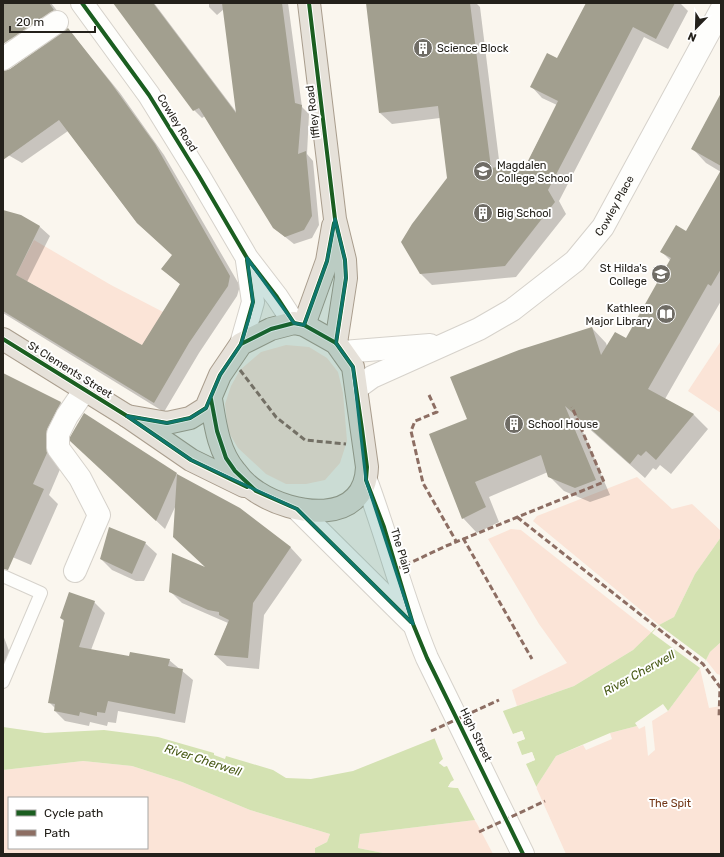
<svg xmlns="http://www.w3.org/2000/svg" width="724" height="857" font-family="Rubik,sans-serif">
<rect width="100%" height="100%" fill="#faf6ee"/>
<g fill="#fbe4d7" fill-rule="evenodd">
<polygon points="34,240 111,285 167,314 151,350 16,275"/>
<polygon points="721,341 721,413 688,391"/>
<polygon points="286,345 309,347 327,358 338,372 343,393 347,441 340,463 325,480 306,484 286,484 266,474 238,448 228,431 225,404 231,386 240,370 261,352"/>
<polygon points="637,477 672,509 692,504 721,531 721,537 695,574 674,617 659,625 533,521 537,516"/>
<polygon points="511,529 521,530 526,534 652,633 633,650 574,686 517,706 512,690 567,663 539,624 488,539"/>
<polygon points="721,642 721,675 717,674 706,660 710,652"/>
<polygon points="700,668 709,708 721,706 721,854 566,854 536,787 556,756 583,745 586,750 612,739 610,733 637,726 639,729 645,726 648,756 655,750 652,721 668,711"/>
<path d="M83,761L132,766L182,782L250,810L330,834L327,842L315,848V854H3V770ZM9,798H147V848H9Z"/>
<polygon points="475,820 493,854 388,854 358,848 360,834"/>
</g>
<path fill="#d4e2b2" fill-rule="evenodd" d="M721,537V642L710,652L706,660L668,711L663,704L635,723L637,726L610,733L556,756L536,787L475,820L360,834L358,848L388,854H315V848L327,842L330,834L250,810L182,782L132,766L83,761L3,770V727L45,733L104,730L158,737L214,753V755L225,759L226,756L273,770L286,778L311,779L353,771L503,711L574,686L633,650L659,625L674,617L695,574ZM522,731L525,739L444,767L439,763L442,760ZM532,752L535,760L458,788L448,787L451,782Z"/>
<g fill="#faf6ee" fill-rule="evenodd">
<polygon points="659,625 706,660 700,668 652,633"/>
<path d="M502,709L513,734L522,731L525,739L517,742L522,755L532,752L535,760L526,764L537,788L476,822L458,788L448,787L451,782L454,780L447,766L439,763L443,759L434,737ZM521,734L523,737L446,764L442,763ZM531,754L533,759L457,786H451L452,784Z"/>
</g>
<g fill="#0003">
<polygon points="3,3 51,3 66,22 22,51 10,40 12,37 3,35"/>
<polygon points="126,3 154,3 237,113 224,9 217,15 209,7 209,3 288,3 302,107 309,114 307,154 313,161 319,225 312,238 294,244 274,228 205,116 202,118 194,110"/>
<polygon points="367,3 476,3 480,7 500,168 527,163 557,105 542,98 531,86 558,59 588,3 680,3 688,11 668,49 644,37 559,201 566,214 516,277 432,285 420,273 448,179 440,118 392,124 380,113"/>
<polygon points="68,29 120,93 164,155 240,286 237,296 199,353 164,412 3,313 3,211 21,216 40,227 50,236 27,282 142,346 181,285 162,269 173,255 137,223 68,131 22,163 3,152 3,72 10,70"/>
<polygon points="721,95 721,172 706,163 692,148"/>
<polygon points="721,172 721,301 665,399 694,415 708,429 671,474 660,465 656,470 653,468 645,478 577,418 610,495 590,502 564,491 549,476 548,472 489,497 499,522 477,533 463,518 469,420 592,328 606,343 607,346 626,339 671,261 661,251 687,232"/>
<polygon points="3,375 61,403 75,417 61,443 61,467 49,495 58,504 31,565 3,553"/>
<polygon points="81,450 176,474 239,509 291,548 302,560 264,615 259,669 227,666 215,655 228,623 182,603 170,591 208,570 176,505 165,529"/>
<polygon points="145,543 157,554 144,581 136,581 112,570 101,559"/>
<polygon points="94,602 105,613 91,650 130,658 169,660 193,680 185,723 118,711 116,723 108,722 107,726 90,722 89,726 65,721 55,711 55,708 49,702 64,621 61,618"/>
<polygon points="3,635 11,656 3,675"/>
</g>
<g fill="#a29f8f">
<polygon points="3,3 49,3 54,10 3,44"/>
<polygon points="113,3 153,3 236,113 222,3 282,3 295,103 302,105 298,154 306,151 312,216 304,230 285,237 273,228 199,108 193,111"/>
<polygon points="366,3 470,3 491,168 527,163 558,101 530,87 547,53 557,58 586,3 675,3 656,39 633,27 548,190 555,202 505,266 420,274 401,242 412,224 447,178 438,106 379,113"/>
<polygon points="68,28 111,83 155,144 230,276 228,286 189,343 154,403 3,311 3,210 21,215 40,226 16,275 142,345 180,284 161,269 172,255 137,223 59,120 3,160 3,71 10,69"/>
<polygon points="721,93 721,166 691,149"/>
<polygon points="721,170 721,269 711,286 708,284 648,389 694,414 656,460 646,451 641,456 638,454 630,464 565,406 596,480 575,488 548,477 541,455 475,482 486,507 462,519 429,434 467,419 450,377 519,350 592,327 601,355 615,332 626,338 671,258 660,252 676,225 686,231"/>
<polygon points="3,373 61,402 47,429 47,453 33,484 44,489 8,570 3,569"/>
<polygon points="84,413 177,473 156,521 70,441 70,437"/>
<polygon points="177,474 240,508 291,547 253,603 248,658 214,655 229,620 219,615 219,612 208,610 169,592 172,553 205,567 173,537"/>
<polygon points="109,527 146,542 132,574 100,559"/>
<polygon points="69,592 95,601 79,647 129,656 130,652 170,659 168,666 183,669 175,714 108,701 105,713 97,712 97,716 80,712 79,716 54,711 55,704 48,703 64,620 60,618"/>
</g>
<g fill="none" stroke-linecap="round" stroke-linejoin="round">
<defs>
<polyline id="service" points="3,576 41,593 3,682"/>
<g id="minor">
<polyline points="3,59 57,22"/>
<polyline points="343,352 430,345"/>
<path id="s1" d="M357,388L372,377L479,329L512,310L575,261L603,227L721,10"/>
<polyline points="75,571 99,515 80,478 58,448 58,434 67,416 84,391"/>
</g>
<g id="tertiary">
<path d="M366,480C388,539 403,600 427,658L523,854"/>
<polyline points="297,509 411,622"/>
</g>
<g id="secondary">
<polyline points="82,3 149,95 199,176 247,258 277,297 294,323"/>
<polyline points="241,344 253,302 247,261"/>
</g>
<g id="primary">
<polyline points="309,3 335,219 345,260 346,278 336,343"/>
<polyline points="304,325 327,261 333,226"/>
<polyline points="3,339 127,416 191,460 244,486"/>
<path d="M127,416L167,423L190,418L206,408L220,375L241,344L271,329L294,323L304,325L336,343L353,367L367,467C365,527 292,515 257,492C249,487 240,478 235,471C218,451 215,423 211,399"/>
</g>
</defs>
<use href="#service" stroke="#d6d2cb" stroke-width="14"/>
<use href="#minor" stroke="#d6d2cb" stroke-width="24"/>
<use href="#tertiary" stroke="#d6d2cb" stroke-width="24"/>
<use href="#secondary" stroke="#d6d2cb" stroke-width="24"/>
<use href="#primary" stroke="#a99d8d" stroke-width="24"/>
<use href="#service" stroke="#fefefc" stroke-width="12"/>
<use href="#minor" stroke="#fefefc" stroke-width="22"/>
<use href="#tertiary" stroke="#fefefc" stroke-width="22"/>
<use href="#secondary" stroke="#fefefc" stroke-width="22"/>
<use href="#primary" stroke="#e6e1d9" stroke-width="22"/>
<g stroke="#8d6e63" stroke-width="3" stroke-dasharray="6 3" stroke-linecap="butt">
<polyline points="240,370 276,417 305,440 346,444"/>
<polyline points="429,395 437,412 415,421 411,431 423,483 456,541"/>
<polyline points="517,517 703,664 720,687 719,718"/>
<polyline points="463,538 532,659"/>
<polyline points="397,569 446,546 604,482 572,407"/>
<polyline points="431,731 499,700"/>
<polyline points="479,832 545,801"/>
</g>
<defs>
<g id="cycleway">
<polyline points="82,3 149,95 199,176 247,258 277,297 294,323"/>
<polyline points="309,3 335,219 345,260 346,278 336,343"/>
<polyline points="304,325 327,261 334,223"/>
<polyline points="3,339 127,416 191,460 247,487"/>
<polyline points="241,344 253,302 247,260"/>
<polyline points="211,399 217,431 226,458 235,471 256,491 297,509 411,622"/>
<polyline points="127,416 167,423 190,418 206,408 220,375 241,344 271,329 294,323 304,325 336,343 353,367 362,429 367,467 366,480 384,527 413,624 427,658 523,854"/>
</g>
</defs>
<use href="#cycleway" stroke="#fff" stroke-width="6"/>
<use href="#cycleway" stroke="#1b5e20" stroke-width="4"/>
</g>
<path fill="#0f766e" fill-opacity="0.2" stroke="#0f766e" stroke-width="3" stroke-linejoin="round" d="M335,219L345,260L346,278L336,343L353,367L366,480L413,624L297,509L191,460L127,416L167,423L190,418L206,408L220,375L241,344L249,318L253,302L247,258L294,323L304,325L327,261Z"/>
<defs>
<symbol id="building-disc" viewBox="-11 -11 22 22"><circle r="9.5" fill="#6f6c65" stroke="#fff"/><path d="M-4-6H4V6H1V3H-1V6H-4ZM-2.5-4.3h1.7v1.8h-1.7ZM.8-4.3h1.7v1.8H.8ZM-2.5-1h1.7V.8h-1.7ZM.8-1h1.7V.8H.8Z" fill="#fff"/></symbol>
<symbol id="school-disc" viewBox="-11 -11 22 22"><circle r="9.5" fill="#6f6c65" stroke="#fff"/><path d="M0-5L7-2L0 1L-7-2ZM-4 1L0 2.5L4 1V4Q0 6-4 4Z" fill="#fff"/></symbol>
<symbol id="university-disc" viewBox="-11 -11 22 22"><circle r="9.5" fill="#6f6c65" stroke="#fff"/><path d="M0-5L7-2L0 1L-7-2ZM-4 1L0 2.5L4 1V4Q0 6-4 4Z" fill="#fff"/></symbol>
<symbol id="library-disc" viewBox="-11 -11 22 22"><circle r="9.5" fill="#6f6c65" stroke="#fff"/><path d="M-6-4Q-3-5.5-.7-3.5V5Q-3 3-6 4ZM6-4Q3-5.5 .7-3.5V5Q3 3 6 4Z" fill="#fff"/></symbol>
</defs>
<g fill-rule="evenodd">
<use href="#building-disc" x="412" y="37" width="22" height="22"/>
<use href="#school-disc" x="472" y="160" width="22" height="22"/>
<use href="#building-disc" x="472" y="202" width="22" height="22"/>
<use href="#university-disc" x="650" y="263" width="22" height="22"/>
<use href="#library-disc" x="655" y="303" width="22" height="22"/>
<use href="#building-disc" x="503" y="413" width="22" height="22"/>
</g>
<g text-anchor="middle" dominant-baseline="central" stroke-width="4" stroke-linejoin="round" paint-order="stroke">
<g font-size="11" fill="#24211b" stroke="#fff" text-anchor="start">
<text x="437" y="48">Science Block</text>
<text x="497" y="165">Magdalen<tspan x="497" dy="13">College School</tspan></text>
<text x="497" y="213">Big School</text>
<text x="647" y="268" text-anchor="end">St Hilda's<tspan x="647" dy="13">College</tspan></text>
<text x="652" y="308" text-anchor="end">Kathleen<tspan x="652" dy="13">Major Library</tspan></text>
<text x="528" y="424">School House</text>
</g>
<g font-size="11" fill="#24211b" stroke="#fff">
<text transform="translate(313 112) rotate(-97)">Iffley Road</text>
<text transform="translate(177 123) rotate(58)">Cowley Road</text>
<text stroke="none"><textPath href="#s1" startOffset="322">Cowley Place</textPath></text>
<text transform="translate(70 370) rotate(32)">St Clements Street</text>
<text transform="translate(401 551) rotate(73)">The Plain</text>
<text transform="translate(476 735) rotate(64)">High Street</text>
</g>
<g font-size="11" fill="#723717" stroke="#fff">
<text x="670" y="803">The Spit</text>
</g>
<g font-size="12" font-style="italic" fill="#485a16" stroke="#fff">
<text transform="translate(639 673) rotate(-29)">River Cherwell</text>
<text transform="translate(203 760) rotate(18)">River Cherwell</text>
</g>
</g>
<rect width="724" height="857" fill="none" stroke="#24211b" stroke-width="8"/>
<rect x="8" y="797" width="140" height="52" fill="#ffffff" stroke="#a7a6a4"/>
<rect x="16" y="810" width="20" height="6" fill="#1b5e20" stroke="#a7a6a4"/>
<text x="44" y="817" font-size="12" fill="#24211b">Cycle path</text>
<rect x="16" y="830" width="20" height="6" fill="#8d6e63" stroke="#a7a6a4"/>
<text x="44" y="837" font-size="12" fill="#24211b">Path</text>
<g transform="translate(696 28) rotate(203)" stroke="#ffffff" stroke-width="3" paint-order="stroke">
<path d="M0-3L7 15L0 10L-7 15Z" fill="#24211b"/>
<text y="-6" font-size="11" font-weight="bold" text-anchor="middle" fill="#24211b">N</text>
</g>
<path d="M10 26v6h85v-6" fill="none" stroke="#24211b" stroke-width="2"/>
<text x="16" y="26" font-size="12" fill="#24211b" stroke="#ffffff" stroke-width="3" paint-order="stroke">20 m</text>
</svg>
